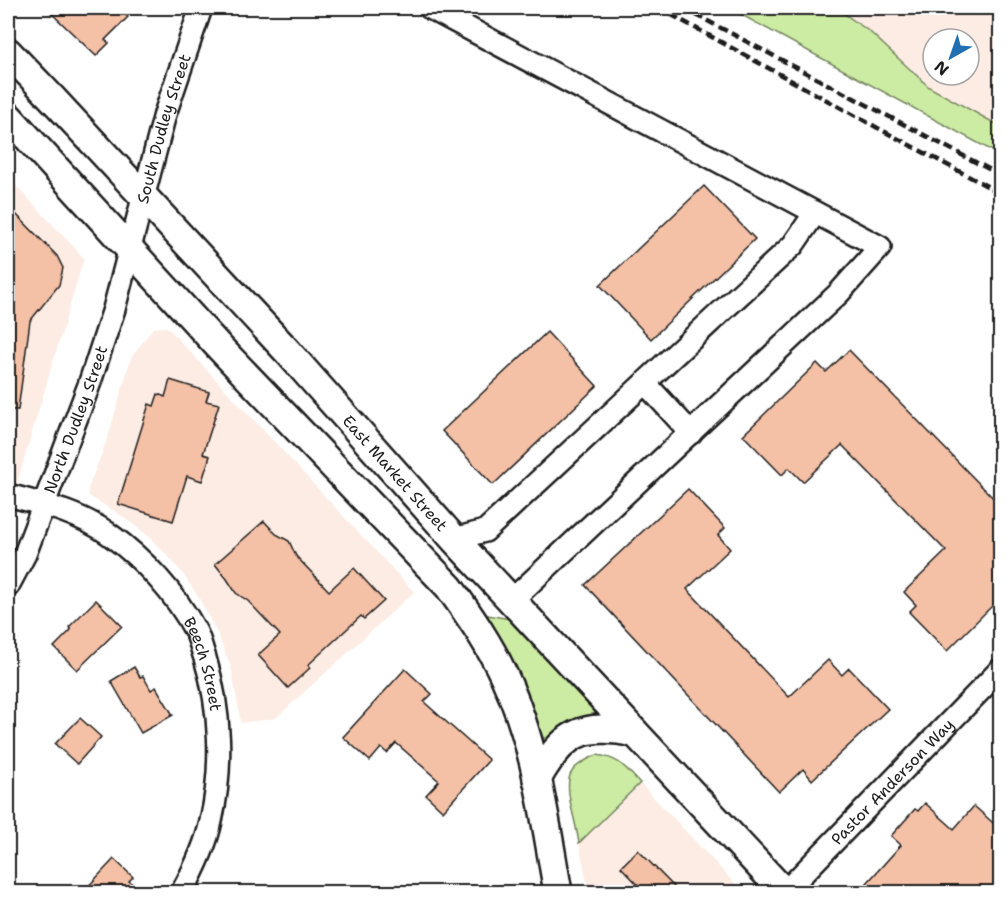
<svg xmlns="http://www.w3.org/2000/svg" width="1008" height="900" font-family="'Shantell Sans',sans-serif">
<rect width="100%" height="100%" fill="#fff"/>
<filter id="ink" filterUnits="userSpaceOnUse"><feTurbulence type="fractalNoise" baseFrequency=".0167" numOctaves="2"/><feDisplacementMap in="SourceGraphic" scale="12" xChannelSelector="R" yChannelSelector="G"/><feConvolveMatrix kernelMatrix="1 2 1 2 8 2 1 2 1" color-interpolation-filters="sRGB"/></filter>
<g filter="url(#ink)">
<g fill="#fcece4" fill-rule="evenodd">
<path d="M729,8H1000V155V154ZM933,39H969V75H933Z"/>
<polygon points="8,177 84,258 8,513"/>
<polygon points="167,327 414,592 276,718 241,723 231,667 217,633 199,598 183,574 169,557 146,534 122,516 89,496 88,489 109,434 131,358 153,328"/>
<polygon points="640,783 743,892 589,892 579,843"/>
</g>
<g fill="#cceba3" stroke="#748460" stroke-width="1.5">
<polygon points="729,8 836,8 870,32 929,87 994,123 1000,122 1000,155"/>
<polygon points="488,615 510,619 594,707 595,714 591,719 549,740 540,736 486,619"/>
<path d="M597,755C619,758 625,767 640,783L579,843C577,831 574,818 571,806C565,777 567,767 597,755Z"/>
</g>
<g fill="#f4c0a6" stroke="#1c1c1c" stroke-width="1.5">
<polygon points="46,8 119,8 128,17 105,40 109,43 96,56"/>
<polygon points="704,186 755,239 651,339 600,285"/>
<polygon points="8,206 57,256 63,268 59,285 30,321 18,410 8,410"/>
<polygon points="547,332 597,386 493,485 442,431"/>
<polygon points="849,350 1000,505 1000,598 947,651 909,612 916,605 904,592 946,551 842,445 803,482 789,468 782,475 743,435 817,363 826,372"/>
<polygon points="170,380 209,392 206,401 219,404 203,454 210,456 202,481 187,476 173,521 118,504 149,404 154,406 158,394 165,397"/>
<polygon points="688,489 725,528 718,535 730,549 687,589 789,697 828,660 842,675 849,668 888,709 812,780 803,769 779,792 585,585"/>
<polygon points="264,521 276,534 289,541 296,556 329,591 354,568 384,601 364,619 361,616 308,665 310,668 288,688 258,655 280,635 248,601 236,593 227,579 215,564"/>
<polygon points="96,600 122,626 77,670 54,647 71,630 69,627"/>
<polygon points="134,667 140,677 143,676 151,690 156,687 173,715 141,733 111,681"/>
<polygon points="405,669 432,694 424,702 489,760 443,811 426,795 439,781 396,743 387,753 381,748 370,761 343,737"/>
<polygon points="80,718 101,737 77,764 55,744"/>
<polygon points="925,803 954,829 974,806 1000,829 1000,892 859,892 901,845 891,836 915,809 918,811"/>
<polygon points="638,850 679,892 645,892 621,867"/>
<polygon points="114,859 133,877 129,881 142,892 83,892"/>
</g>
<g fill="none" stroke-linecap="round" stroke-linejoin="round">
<defs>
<g id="minor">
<polyline points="430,8 880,247 839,293 512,600"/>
<polyline points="646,384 691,433"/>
<path id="s1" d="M8,495C42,504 80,513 109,534C144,559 176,594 196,632C200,640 202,650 205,658C221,710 223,768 211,821C206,846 194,870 182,892"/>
<polyline points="454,539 485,531 793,245 815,213"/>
<path id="s2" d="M8,586L25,554L89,385L114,309L165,114L201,8"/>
<path id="s3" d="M785,892L1000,670"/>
</g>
<g id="major">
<path id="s4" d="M8,52L52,98L288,352L454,539L784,892"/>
<path d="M8,116L220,348L449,587C470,616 490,645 505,678C536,745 545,820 558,892"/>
<path d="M537,779C563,733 582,722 635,733"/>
</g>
</defs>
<use href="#minor" stroke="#1c1c1c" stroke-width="26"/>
<use href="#major" stroke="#1c1c1c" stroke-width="32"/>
<use href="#minor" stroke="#fff" stroke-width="21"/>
<use href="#major" stroke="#fff" stroke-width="27"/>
<g stroke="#1c1c1c" stroke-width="4.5" stroke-dasharray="9 4.5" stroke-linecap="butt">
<polyline points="659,8 876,127 1000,193"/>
<polyline points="683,8 1000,175"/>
</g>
</g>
</g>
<g text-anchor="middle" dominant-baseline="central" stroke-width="4.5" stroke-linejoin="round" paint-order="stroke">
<g font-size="16" fill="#1c1c1c" stroke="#fff">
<text stroke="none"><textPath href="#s2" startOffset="484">South Dudley Street</textPath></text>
<text stroke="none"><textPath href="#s2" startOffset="180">North Dudley Street</textPath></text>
<text stroke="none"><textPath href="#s4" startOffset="572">East Market Street</textPath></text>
<text stroke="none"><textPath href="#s1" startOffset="274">Beech Street</textPath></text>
<text stroke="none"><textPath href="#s3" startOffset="154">Pastor Anderson Way</textPath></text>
</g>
</g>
<rect width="1008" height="900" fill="none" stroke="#fff" stroke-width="30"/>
<rect x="15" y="15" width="978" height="870" fill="none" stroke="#1c1c1c" stroke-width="2" filter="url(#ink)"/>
<g transform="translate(951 57) rotate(220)"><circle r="28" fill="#ffffff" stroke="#a4a4a4" stroke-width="1.5"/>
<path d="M0-4.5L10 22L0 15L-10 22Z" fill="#1f6fb2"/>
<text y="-9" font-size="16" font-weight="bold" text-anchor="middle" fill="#1c1c1c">N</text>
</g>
</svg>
